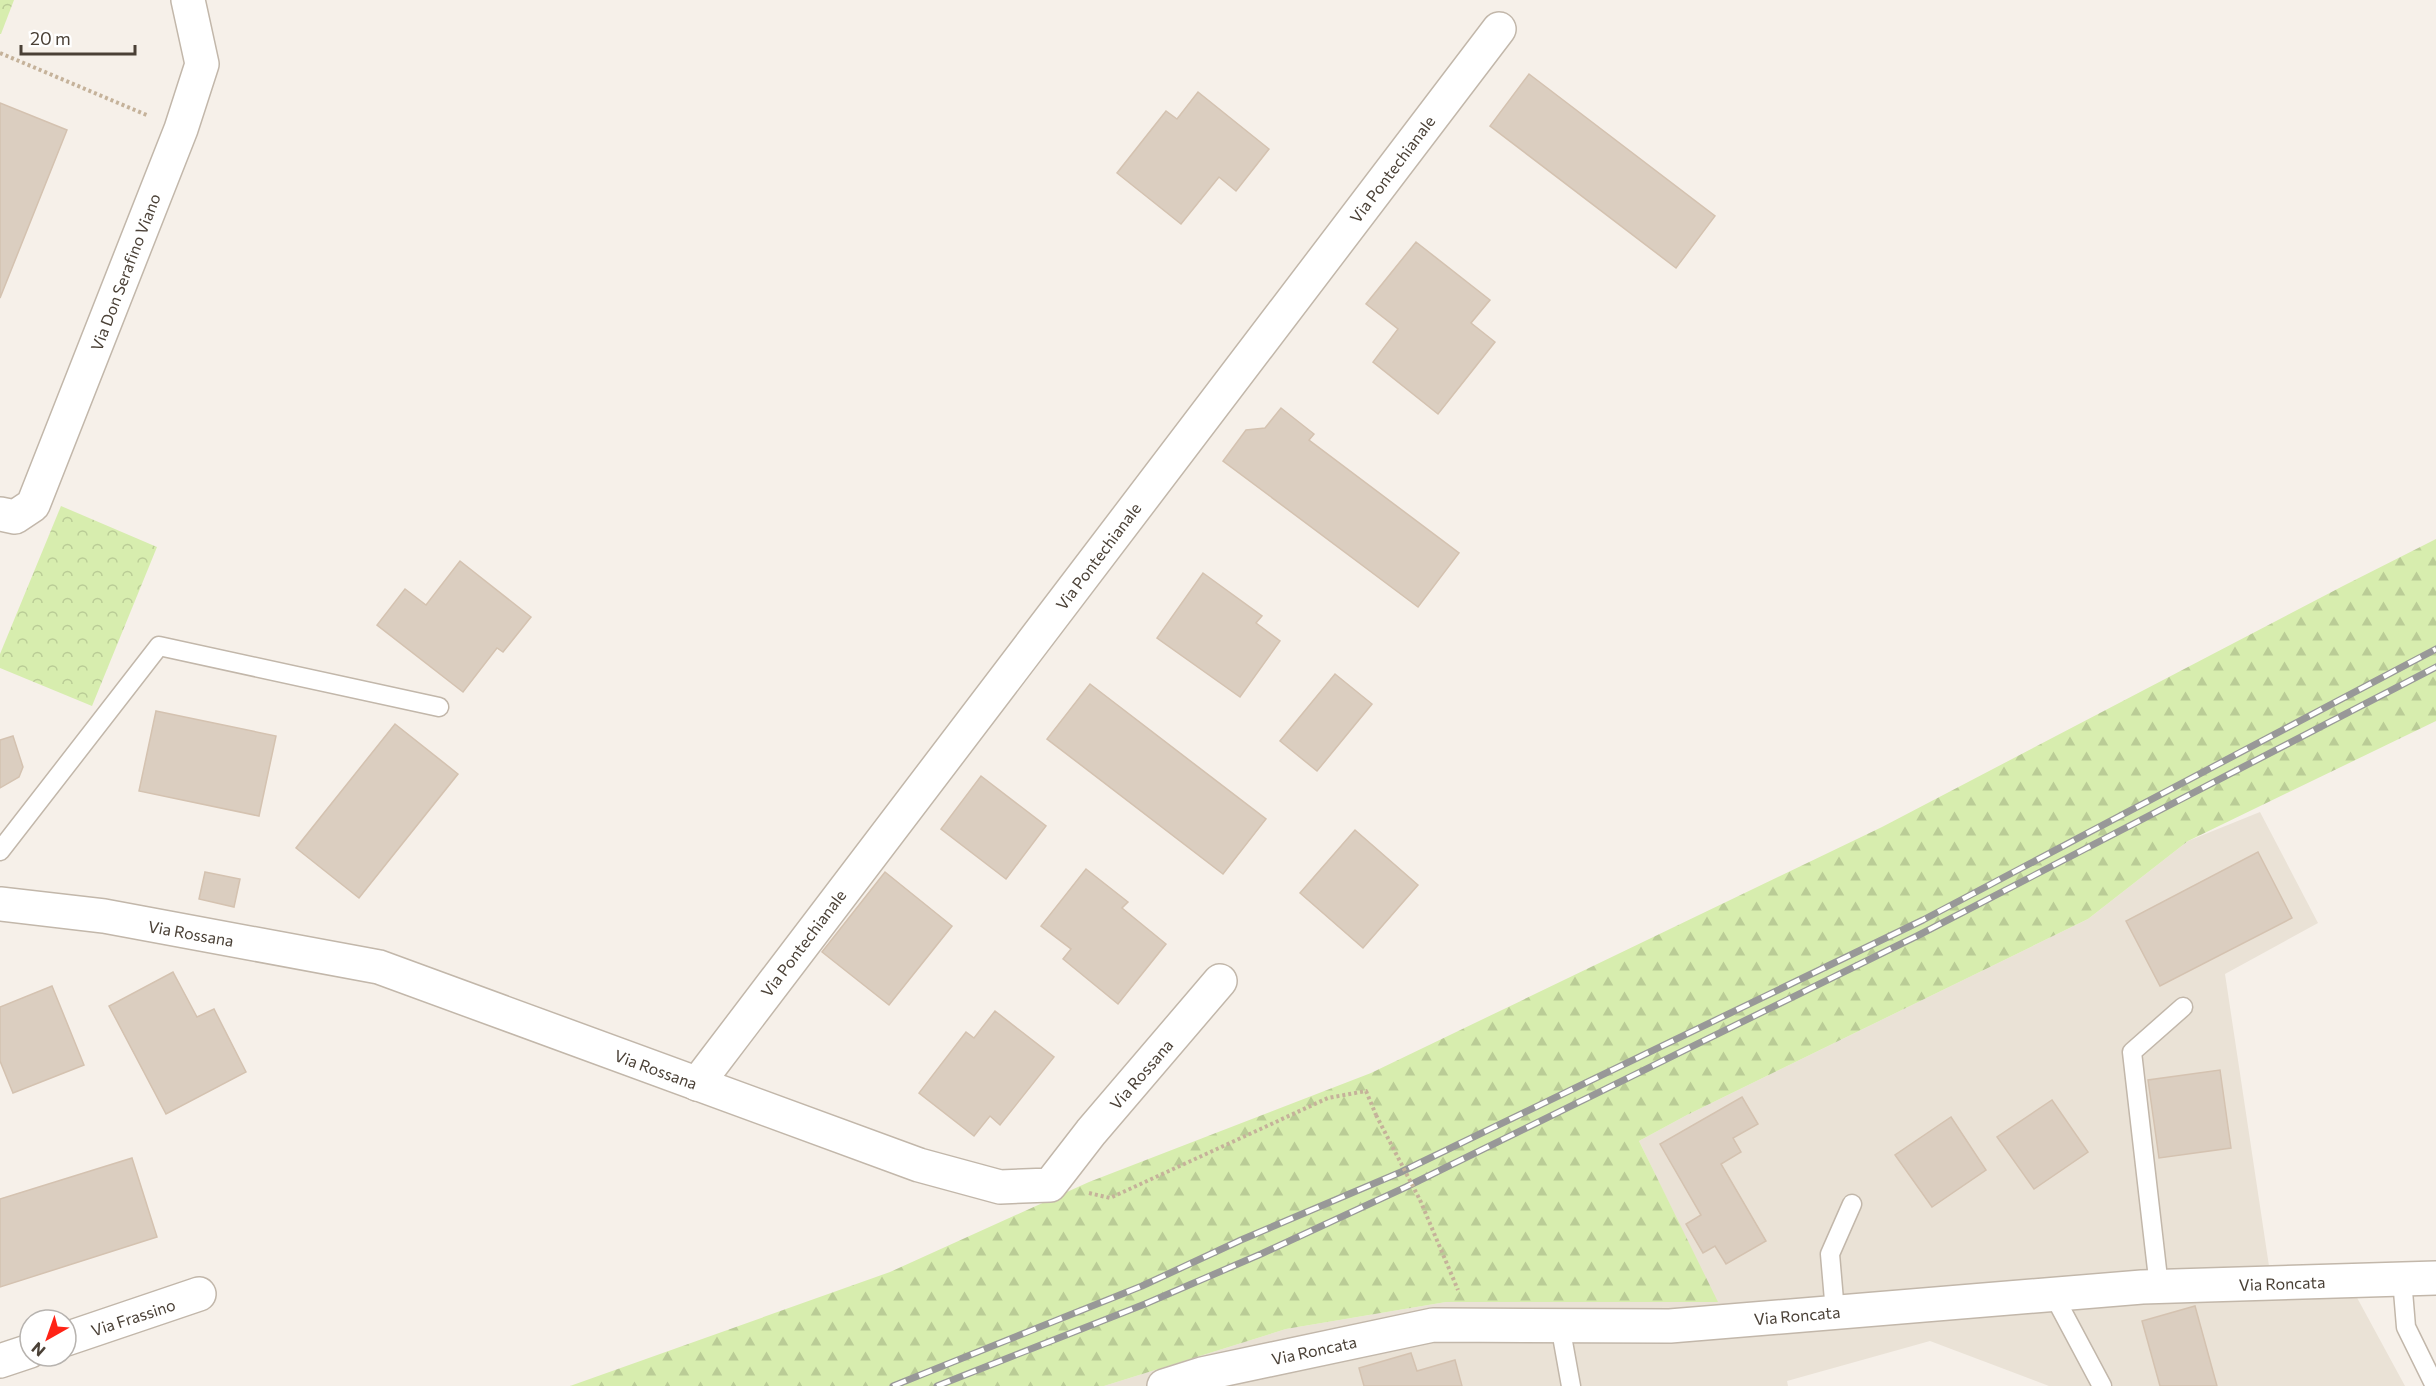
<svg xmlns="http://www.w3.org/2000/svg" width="2436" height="1386" font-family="Commissioner,sans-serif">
<defs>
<pattern id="forest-firs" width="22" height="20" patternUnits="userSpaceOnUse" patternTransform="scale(1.5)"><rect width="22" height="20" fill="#d7edae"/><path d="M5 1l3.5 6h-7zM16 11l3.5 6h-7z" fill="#bacc96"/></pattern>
<pattern id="park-crowns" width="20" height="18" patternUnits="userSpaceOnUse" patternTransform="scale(1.5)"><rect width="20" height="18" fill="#d7edae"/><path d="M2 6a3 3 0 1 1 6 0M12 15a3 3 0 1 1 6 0" fill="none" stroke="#bacc96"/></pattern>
</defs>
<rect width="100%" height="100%" fill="#f6f0e9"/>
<polygon fill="#eae2d6" points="2260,812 2318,923 2225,974 2269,1266 2342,1270 2405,1386 2049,1386 1930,1341 1787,1381 1788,1386 1104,1386 1286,1329 1446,1302 1717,1302 1639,1141 1687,1115 2088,919 2188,841"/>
<polygon fill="url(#forest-firs)" points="2436,539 2436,721 2188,841 2088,919 1687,1115 1639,1141 1718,1302 1446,1302 1286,1329 1104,1386 570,1386 890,1272 1089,1182 1371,1073 1882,827 2343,586"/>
<g fill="url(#park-crowns)">
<polygon points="0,0 14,0 1,34 0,34"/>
<polygon points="61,506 157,547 92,706 0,668 0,654"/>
</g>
<g fill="#dbcec0" stroke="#d4c2b0" stroke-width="1.5">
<polygon points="1529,74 1715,216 1676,268 1490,126"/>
<polygon points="1198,92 1269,149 1236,191 1219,177 1181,224 1117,173 1166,111 1177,119"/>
<polygon points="0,103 67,130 0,298"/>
<polygon points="1416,242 1490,300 1471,323 1495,342 1438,414 1373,362 1398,329 1366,304"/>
<polygon points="1281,408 1314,434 1309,440 1459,553 1418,607 1223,461 1246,430 1265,428"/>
<polygon points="460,561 531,617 503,652 497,648 463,692 377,625 405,589 426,605"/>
<polygon points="1203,573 1262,616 1256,623 1280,641 1240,697 1157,638"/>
<polygon points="1335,674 1372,704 1317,771 1280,741"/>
<polygon points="1090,684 1266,819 1223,874 1047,739"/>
<polygon points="156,711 276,736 259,816 139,791"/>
<polygon points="395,724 458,774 359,898 296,848"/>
<polygon points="13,736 23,767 19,777 0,788 0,740"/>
<polygon points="981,776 1046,826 1006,879 941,829"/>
<polygon points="1355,830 1418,885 1363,948 1300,893"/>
<polygon points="2258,852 2292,918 2160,986 2126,921"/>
<polygon points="1086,869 1128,902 1122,908 1166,944 1118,1004 1063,959 1071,949 1041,926"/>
<polygon points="205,872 240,879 234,907 199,899"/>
<polygon points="885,872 952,926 889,1005 822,952"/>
<polygon points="173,972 197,1017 214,1009 246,1072 166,1114 109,1006"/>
<polygon points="52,986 84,1065 13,1093 0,1061 0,1007"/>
<polygon points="995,1011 1054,1057 1000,1125 990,1116 974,1136 919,1093 966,1032 974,1038"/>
<polygon points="2220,1070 2231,1148 2159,1158 2148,1080"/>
<polygon points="1742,1097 1758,1124 1733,1138 1741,1152 1721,1164 1766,1241 1726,1264 1715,1246 1703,1253 1686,1224 1701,1215 1660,1144"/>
<polygon points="2052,1100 2088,1152 2034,1189 1997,1137"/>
<polygon points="1951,1117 1986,1170 1932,1207 1895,1155"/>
<polygon points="132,1158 157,1237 0,1287 0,1199"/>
<polygon points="2195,1306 2217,1386 2160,1386 2142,1321"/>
<polygon points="1411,1353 1417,1371 1455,1360 1462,1386 1364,1386 1359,1368"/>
</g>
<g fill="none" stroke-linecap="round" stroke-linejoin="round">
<defs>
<g id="lane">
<polyline points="0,851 159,646 439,707"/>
<polyline points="2402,1279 2406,1327 2435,1386"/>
<polyline points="2159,1287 2132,1052 2183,1007"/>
<polyline points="2053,1294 2102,1386"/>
<polyline points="1835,1312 1830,1254 1852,1204"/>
<polyline points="1560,1325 1571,1386"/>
</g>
<g id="street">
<polyline points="0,514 15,517 33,505 181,129 202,64 188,0"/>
<polyline points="0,904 104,916 379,967 919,1165 1000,1187 1050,1185 1091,1132 1220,981"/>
<polyline points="697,1084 1499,29"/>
<polyline points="66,1339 199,1294"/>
<polyline points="0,1361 30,1351"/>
<polyline points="1164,1386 1202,1374 1433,1325 1670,1326 2142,1287 2436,1278"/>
</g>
</defs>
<use href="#lane" stroke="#c2b7aa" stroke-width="21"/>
<use href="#street" stroke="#c2b7aa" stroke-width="36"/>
<g stroke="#c5b29a" stroke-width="4" stroke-dasharray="3 3" stroke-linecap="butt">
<polyline points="0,53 149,116"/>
<polyline points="1089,1193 1110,1198 1328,1098 1366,1091 1376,1115"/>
<polyline points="1420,1200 1458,1290"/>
</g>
<use href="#lane" stroke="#fff" stroke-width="18"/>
<use href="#street" stroke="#fff" stroke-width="33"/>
<defs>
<g id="rail">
<polyline points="893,1386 1142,1286 1241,1240 1401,1172 1923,920 2436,649"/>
<polyline points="937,1386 1145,1304 1261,1254 1406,1187 1917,936 2436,667"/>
</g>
</defs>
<use href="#rail" stroke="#989898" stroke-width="7"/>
<use href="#rail" stroke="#fff" stroke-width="4.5" stroke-dasharray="14" stroke-linecap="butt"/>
<polyline stroke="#c5b29a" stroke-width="4" stroke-dasharray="3 3" stroke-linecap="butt" points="1376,1115 1420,1200"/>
</g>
<g text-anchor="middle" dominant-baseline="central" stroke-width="4.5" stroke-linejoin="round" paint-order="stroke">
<g font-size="16" fill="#4a4036" stroke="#fff">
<text transform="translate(1392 169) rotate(-53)">Via Pontechianale</text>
<text transform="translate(125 272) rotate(-69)">Via Don Serafino Viano</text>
<text transform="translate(1098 556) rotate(-53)">Via Pontechianale</text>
<text transform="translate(191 933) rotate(10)">Via Rossana</text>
<text transform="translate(803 943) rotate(-53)">Via Pontechianale</text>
<text transform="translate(656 1069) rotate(20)">Via Rossana</text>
<text transform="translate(1141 1074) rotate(-49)">Via Rossana</text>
<text transform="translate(2282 1283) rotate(-2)">Via Roncata</text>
<text transform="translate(1797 1315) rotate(-5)">Via Roncata</text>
<text transform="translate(133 1317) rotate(-18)">Via Frassino</text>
<text transform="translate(1314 1350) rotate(-12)">Via Roncata</text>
</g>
</g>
<g transform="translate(48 1338) rotate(220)"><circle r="28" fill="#ffffff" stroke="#b7b3af" stroke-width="1.5"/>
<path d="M0-4.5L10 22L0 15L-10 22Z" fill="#ff2316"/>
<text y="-9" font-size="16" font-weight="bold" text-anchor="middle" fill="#4a4036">N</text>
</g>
<path d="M21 45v9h114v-9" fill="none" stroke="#4a4036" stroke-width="3"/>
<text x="30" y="45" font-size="18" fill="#4a4036" stroke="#ffffff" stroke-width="4.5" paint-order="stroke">20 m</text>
</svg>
